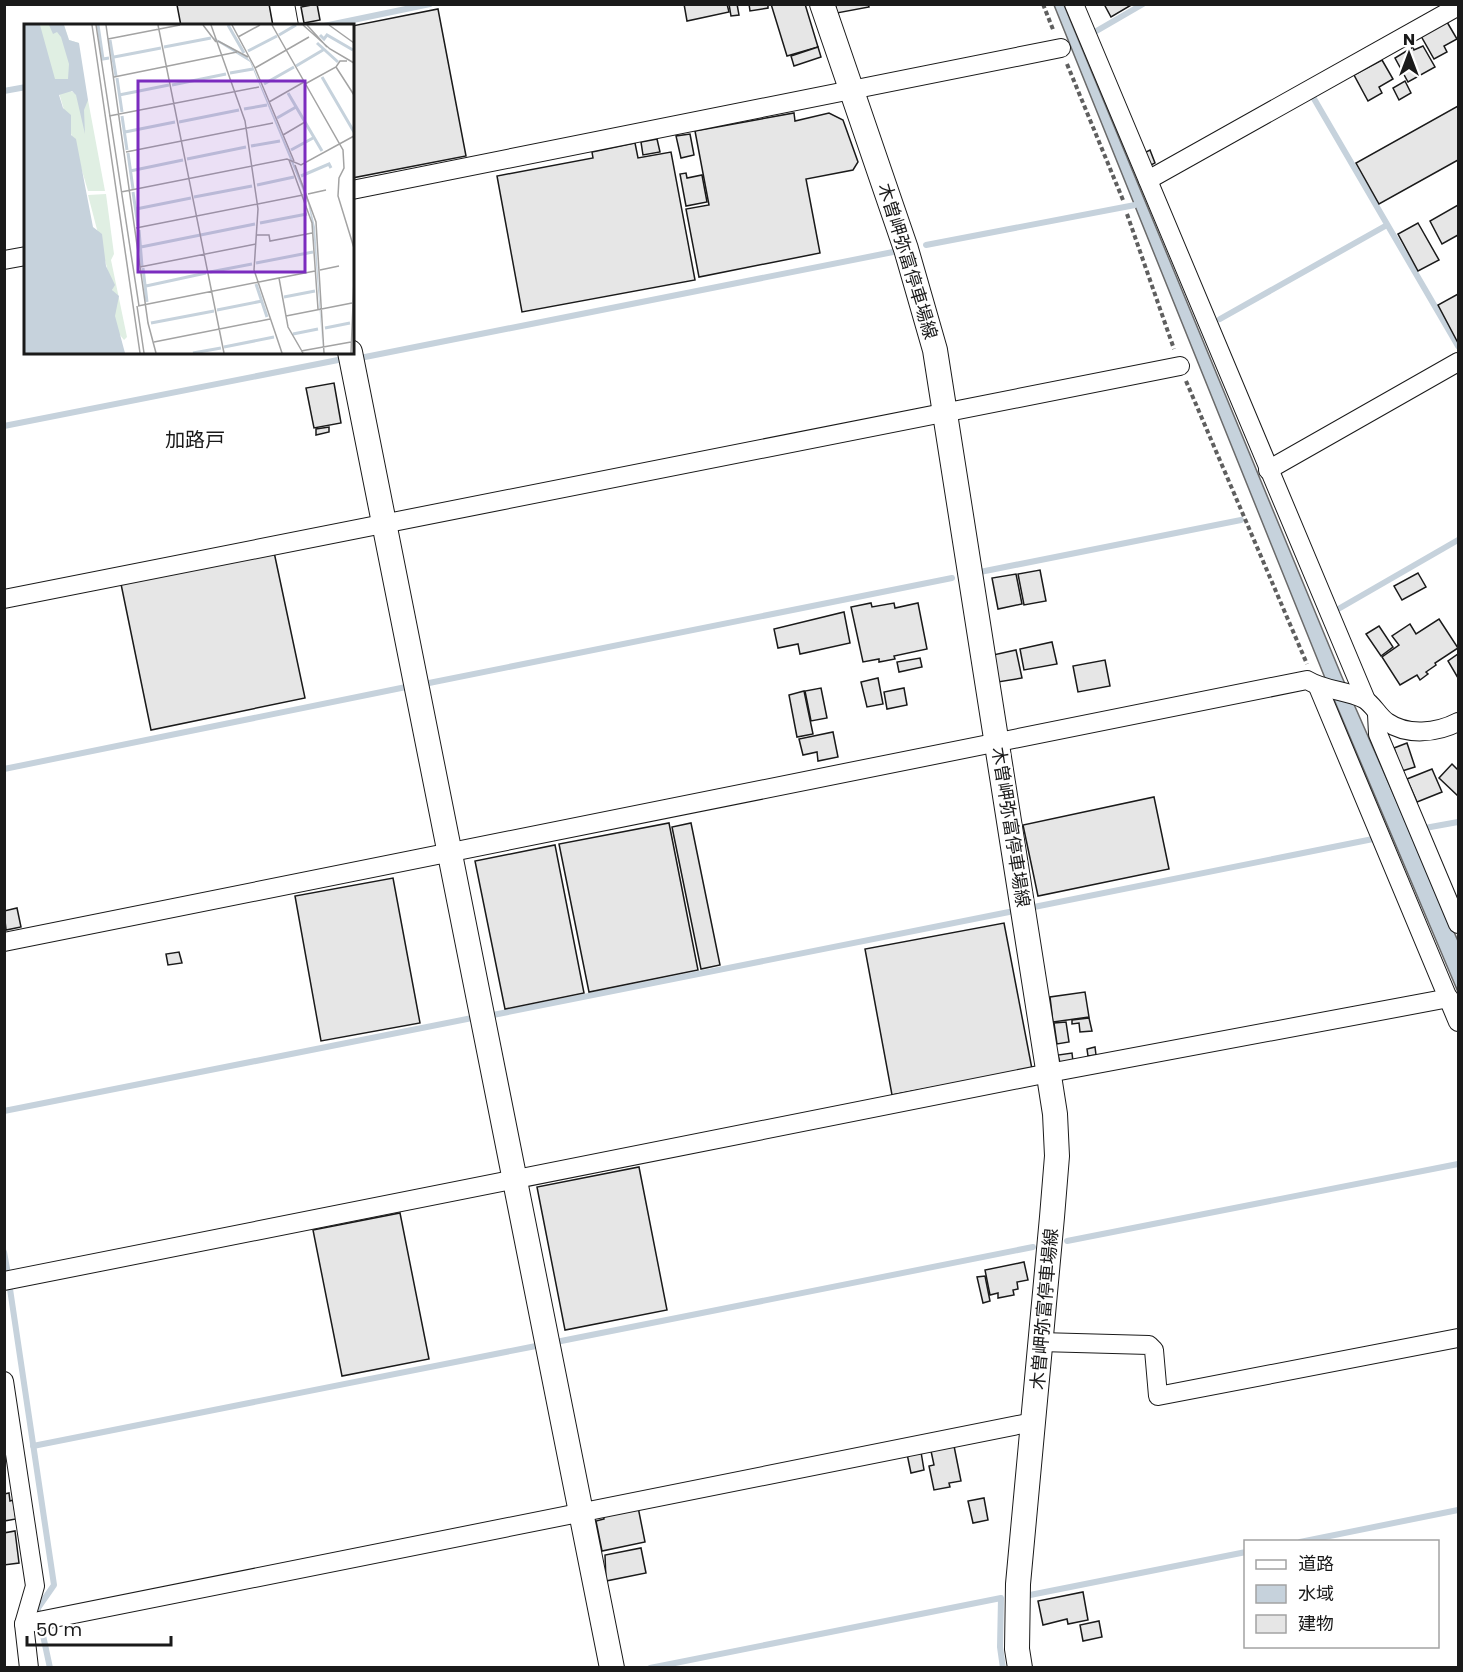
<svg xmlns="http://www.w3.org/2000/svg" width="1463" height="1672" font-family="Poppins,'Noto Sans JP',sans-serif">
<rect width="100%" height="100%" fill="#fff"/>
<polygon fill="#c6d2dc" stroke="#6a6a6a" stroke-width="1.5" points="1054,5 1064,5 1342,677 1458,941 1458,992 1327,683"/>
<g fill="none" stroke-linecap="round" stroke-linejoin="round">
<g stroke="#c6d2dc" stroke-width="6">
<polyline points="324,26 430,4"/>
<polyline points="1093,33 1143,4"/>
<polyline points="4,91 26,87"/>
<polyline points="1313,97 1458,346"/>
<polyline points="926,245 1135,205"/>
<polyline points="1220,319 1387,225"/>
<polyline points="360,358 893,252"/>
<polyline points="4,426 338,360"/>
<polyline points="980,572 1241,520"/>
<polyline points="1340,608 1458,540"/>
<polyline points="429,683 952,578"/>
<polyline points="4,769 406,687"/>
<polyline points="1425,828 1458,822"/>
<polyline points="1034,907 1373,839"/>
<polyline points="493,1015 1009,912"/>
<polyline points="4,1111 472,1018"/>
<polyline points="1067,1241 1458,1164"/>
<polyline points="4,1252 8,1274"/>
<polyline points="10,1289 54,1585 38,1608 38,1615"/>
<polyline points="551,1343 1033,1247"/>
<polyline points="33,1446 541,1345"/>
<polyline points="1300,1542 1458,1510"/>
<polyline points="1030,1595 1246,1552"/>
<polyline points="41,1626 50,1668"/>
<polyline points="650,1668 1001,1598 1000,1647 1003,1668"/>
</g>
</g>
<g fill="#e6e6e6" stroke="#1a1a1a" stroke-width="1.5">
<polygon points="269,4 273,26 181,26 177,5"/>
<polygon points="317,4 320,20 304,23 301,7"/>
<polygon points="684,4 727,4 729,12 687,21"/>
<polygon points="729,4 737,4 739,15 731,16"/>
<polygon points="749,4 768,4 768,8 750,11"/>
<polygon points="771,4 805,4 818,47 787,56"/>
<polygon points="835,4 868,4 869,7 837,13"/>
<polygon points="1104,4 1133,4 1111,17"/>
<polygon points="438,9 466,156 352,178 352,26"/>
<polygon points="1447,22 1457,39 1444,46 1447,52 1434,59 1421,36"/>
<polygon points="1423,46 1435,67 1408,82 1395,58 1413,47 1414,50"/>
<polygon points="818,47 821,57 794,66 791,56"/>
<polygon points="1382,60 1393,79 1379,87 1382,93 1368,101 1354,75"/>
<polygon points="1405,81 1411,93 1399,100 1393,88"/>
<polygon points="1458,106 1458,160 1379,204 1356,163"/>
<polygon points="794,113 795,121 829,113 843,120 858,162 853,170 806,179 820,253 699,277 686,209 709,205 695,131"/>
<polygon points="690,134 694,155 681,158 676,136"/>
<polygon points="657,139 660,152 643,155 641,142"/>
<polygon points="635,143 638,158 671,152 695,280 522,312 497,176 593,158 592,152"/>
<polygon points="1150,150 1155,163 1149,166 1144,153"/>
<polygon points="686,173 687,178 702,175 707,202 686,206 680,174"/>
<polygon points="1458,205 1458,235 1442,244 1430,221"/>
<polygon points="1418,223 1439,260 1418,271 1398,234"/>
<polygon points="1458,294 1458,343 1438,305"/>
<polygon points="334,383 341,423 314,428 306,388"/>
<polygon points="329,427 329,432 316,435 316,429"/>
<polygon points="274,552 305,698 151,730 121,584"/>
<polygon points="1040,570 1046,601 1024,605 1018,574"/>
<polygon points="1418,573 1426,587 1402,600 1394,586"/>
<polygon points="1016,574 1022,604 998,609 992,578"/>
<polygon points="871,603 872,607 894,603 895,608 918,603 927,649 894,656 895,659 879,662 879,659 863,662 851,607"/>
<polygon points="844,612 850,643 800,654 798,644 778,648 774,629"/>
<polygon points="1439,619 1458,648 1435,663 1436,665 1426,672 1428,674 1420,680 1417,675 1400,685 1382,657 1399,645 1392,636 1410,624 1416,634"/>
<polygon points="1379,626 1393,647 1381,656 1366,634"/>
<polygon points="1052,642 1057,664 1024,670 1020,649"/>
<polygon points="1016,650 1022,678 998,682 993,655"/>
<polygon points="1458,654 1458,678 1448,661"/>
<polygon points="920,658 922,667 899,672 897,662"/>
<polygon points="1105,660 1110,686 1078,692 1073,666"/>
<polygon points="878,678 883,704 867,707 861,682"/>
<polygon points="821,688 827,718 811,721 805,691"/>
<polygon points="904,688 907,705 887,709 884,692"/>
<polygon points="804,691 813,734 797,737 789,695"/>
<polygon points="833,732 838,757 818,761 817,752 803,755 799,739"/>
<polygon points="1407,743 1415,767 1402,771 1394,748"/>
<polygon points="1452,764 1458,770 1458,796 1439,778"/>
<polygon points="1432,769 1442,792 1417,802 1407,779"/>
<polygon points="1154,797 1169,869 1038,896 1023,825"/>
<polygon points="669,823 698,970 589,992 559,844"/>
<polygon points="691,823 720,965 701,969 672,827"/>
<polygon points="555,845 584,993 505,1009 475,861"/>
<polygon points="393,878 420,1023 321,1041 295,896"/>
<polygon points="17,908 21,927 6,930 4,911"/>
<polygon points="1004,923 1032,1069 892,1095 865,949"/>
<polygon points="179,952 182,963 168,965 166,954"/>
<polygon points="1085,992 1089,1017 1053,1022 1050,997"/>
<polygon points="1089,1018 1092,1031 1080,1032 1079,1023 1072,1024 1072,1020"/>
<polygon points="1066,1022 1069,1042 1057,1044 1054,1023"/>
<polygon points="1095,1047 1096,1055 1088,1056 1087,1049"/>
<polygon points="1072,1053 1073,1062 1060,1063 1058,1055"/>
<polygon points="639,1167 667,1310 565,1330 537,1187"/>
<polygon points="400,1213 429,1359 342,1376 313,1230"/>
<polygon points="1024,1262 1028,1280 1017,1282 1018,1289 1013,1290 1014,1295 998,1298 998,1293 990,1295 985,1270"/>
<polygon points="985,1276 990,1301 983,1303 977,1277"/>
<polygon points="954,1446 961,1481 949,1483 950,1487 934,1490 929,1466 934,1465 931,1451"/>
<polygon points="921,1452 924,1470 911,1473 907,1454"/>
<polygon points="9,1493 10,1501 13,1500 16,1519 4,1521 4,1494"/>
<polygon points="984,1498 988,1520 973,1523 968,1501"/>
<polygon points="638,1507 645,1542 602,1551 596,1521 604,1519 603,1514"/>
<polygon points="15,1531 19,1563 4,1565 4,1533"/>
<polygon points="641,1548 646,1573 606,1581 605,1555"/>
<polygon points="1083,1592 1088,1620 1068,1624 1067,1619 1043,1625 1038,1601"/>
<polygon points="1099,1621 1102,1637 1083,1641 1080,1625"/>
</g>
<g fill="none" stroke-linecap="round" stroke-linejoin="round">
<defs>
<g id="street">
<polyline points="1074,4 1366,700"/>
<polyline points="1148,180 1455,8"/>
<polyline points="352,190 1061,48"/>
<polyline points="4,260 26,256"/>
<polyline points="1268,470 1458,362"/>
<polyline points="4,599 1180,366"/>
<polyline points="1318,687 1458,1022"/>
<polyline points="1377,714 1378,734 1458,924"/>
<path d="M4,942L1307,680C1325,691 1346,690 1364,699C1373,704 1378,716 1387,722C1407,736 1437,733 1458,722"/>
<polyline points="4,1281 1049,1073 1449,998"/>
<polyline points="1040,1342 1149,1345 1154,1350 1158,1396 1458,1338"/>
<polyline points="4,1381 35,1586 24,1624 29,1668"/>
<polyline points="24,1624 1033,1422"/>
</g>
<g id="secondary">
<polyline points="282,4 286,26"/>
<polyline points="822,4 906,249 935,350 1055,1114 1057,1156 1052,1217 1018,1584 1017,1649 1020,1668"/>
<polyline points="350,352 612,1668"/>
</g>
</defs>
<use href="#street" stroke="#1a1a1a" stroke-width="20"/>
<use href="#secondary" stroke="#1a1a1a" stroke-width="26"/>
<g stroke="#5f5f5f" stroke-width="4" stroke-dasharray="4.5 3" stroke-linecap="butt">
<polyline points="1043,4 1054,32"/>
<polyline points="1067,64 1123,200"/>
<polyline points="1127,214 1174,349"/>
<polyline points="1186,381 1307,664"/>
</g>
<use href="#street" stroke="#fff" stroke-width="18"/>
<use href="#secondary" stroke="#fff" stroke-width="24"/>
</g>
<g text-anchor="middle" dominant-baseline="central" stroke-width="4.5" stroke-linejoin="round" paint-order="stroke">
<g font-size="18" fill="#1a1a1a" stroke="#fff">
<text transform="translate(908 261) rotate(73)">木曽岬弥富停車場線</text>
<text transform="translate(1011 827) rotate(81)">木曽岬弥富停車場線</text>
<text transform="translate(1044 1309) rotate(-85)">木曽岬弥富停車場線</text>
</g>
<g font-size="20" fill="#1a1a1a" stroke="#fff">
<text x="195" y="440">加路戸</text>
</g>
</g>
<g transform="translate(24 24)">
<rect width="330" height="330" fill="#fff"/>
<path d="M13,1H40L45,16L55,19L48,57L31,58ZM43,65L64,76L81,167H64L35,69ZM82,170L90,230L87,236L103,313L100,316L92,306L88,263L64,171Z" fill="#e0efe3"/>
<path d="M0,1H16L31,55H44L45,40L37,13L33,8L29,10L25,1H40L45,16L55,19L64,76L60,86L61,110L52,71L48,67L35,71L39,84L47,91V111L52,115L69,203L78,210L82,242L91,261L88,266L95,272L91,292L101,329H0ZM180,1L189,13L222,32L227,38L283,170L291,203L299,329L289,203L284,179L226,38L192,17Z" fill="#c6d2dc"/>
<path fill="none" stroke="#c6d2dc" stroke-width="3" d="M74,1L79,35L85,34M204,1L220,29M255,11L272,1M296,11L300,15L303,11L329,26M86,16L92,52M293,19L314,38M140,23L187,14M224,27L253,12M90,33L137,24M272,42L299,26M206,49L229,45M298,53L330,108M93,54L98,88M240,60L270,43M148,61L202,50M264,69L298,127M95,71L145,61M220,85L243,81M98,92L103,126M253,94L272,83M155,98L215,86M101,108L151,98M227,122L256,117M267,126L289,114M104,129L109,165M163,135L222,123M106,147L159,136M277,152L305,140L307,144M233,161L270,153M109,168L114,202M170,173L228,162M112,185L167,174M236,199L283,190M115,206L118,242M117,223L231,200M232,239L289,228M119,244L123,278M186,248L228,240M232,260L243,293M122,262L182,249M260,273L291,267M193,286L238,277M127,299L190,287M301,304L326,299M269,310L294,305M200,323L250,313M169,329L197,324"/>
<path fill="none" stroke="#a3a3a3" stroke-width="1.5" d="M68,1L116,329M72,1L115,282M82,1L124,299L132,329M134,1L200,329M179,1L192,18M187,1L221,97L234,185L230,246L258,329M208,1L231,44L270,137M248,1L319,126L320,144L315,154L314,172L330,224M279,1L306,25L330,39M283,1L303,23M305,1L330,19M214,13L236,1M84,15L156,1M194,17L224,33M312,43L330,71M231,44L285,13M90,53L213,28M281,60L312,43L316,37H323M245,78L280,58M85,92L235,63M259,111L281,98M102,128L249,99M265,136L288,199L294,285M271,141L292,198L300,329M97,168L263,135L277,141L330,112M284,170L302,166M112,204L279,171M233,211H245L246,217L288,209M116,243L232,220M296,246L315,242M255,254L291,247M113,282L120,329M114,282L255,254L264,303L279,329M262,292L328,279M130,318L246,295M277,327L327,318M327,329L330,256"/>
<path fill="#7b2cbf" fill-opacity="0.15" stroke="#7b2cbf" stroke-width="3" d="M114,57H281V248H114Z"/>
<rect width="330" height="330" fill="none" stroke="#1a1a1a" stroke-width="3"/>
</g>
<rect width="1463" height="1672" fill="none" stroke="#1a1a1a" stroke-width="12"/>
<rect x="1244" y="1540" width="195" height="108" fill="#ffffff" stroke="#a3a3a3" stroke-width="1.5"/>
<rect x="1256" y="1560" width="30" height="9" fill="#ffffff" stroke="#a3a3a3" stroke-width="1.5"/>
<text x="1298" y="1570" font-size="18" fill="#1a1a1a">道路</text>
<rect x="1256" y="1585" width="30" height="18" fill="#c6d2dc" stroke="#a3a3a3" stroke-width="1.5"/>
<text x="1298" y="1600" font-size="18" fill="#1a1a1a">水域</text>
<rect x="1256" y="1615" width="30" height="18" fill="#e6e6e6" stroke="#a3a3a3" stroke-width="1.5"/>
<text x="1298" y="1630" font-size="18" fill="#1a1a1a">建物</text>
<g transform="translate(1409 54)" stroke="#ffffff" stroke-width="4.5" paint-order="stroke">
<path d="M0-4.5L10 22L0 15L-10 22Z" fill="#1a1a1a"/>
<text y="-9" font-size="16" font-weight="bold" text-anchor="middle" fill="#1a1a1a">N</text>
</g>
<path d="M27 1636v9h144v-9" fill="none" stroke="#1a1a1a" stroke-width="3"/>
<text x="36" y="1636" font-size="18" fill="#1a1a1a" stroke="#ffffff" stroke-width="4.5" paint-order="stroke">50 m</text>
</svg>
